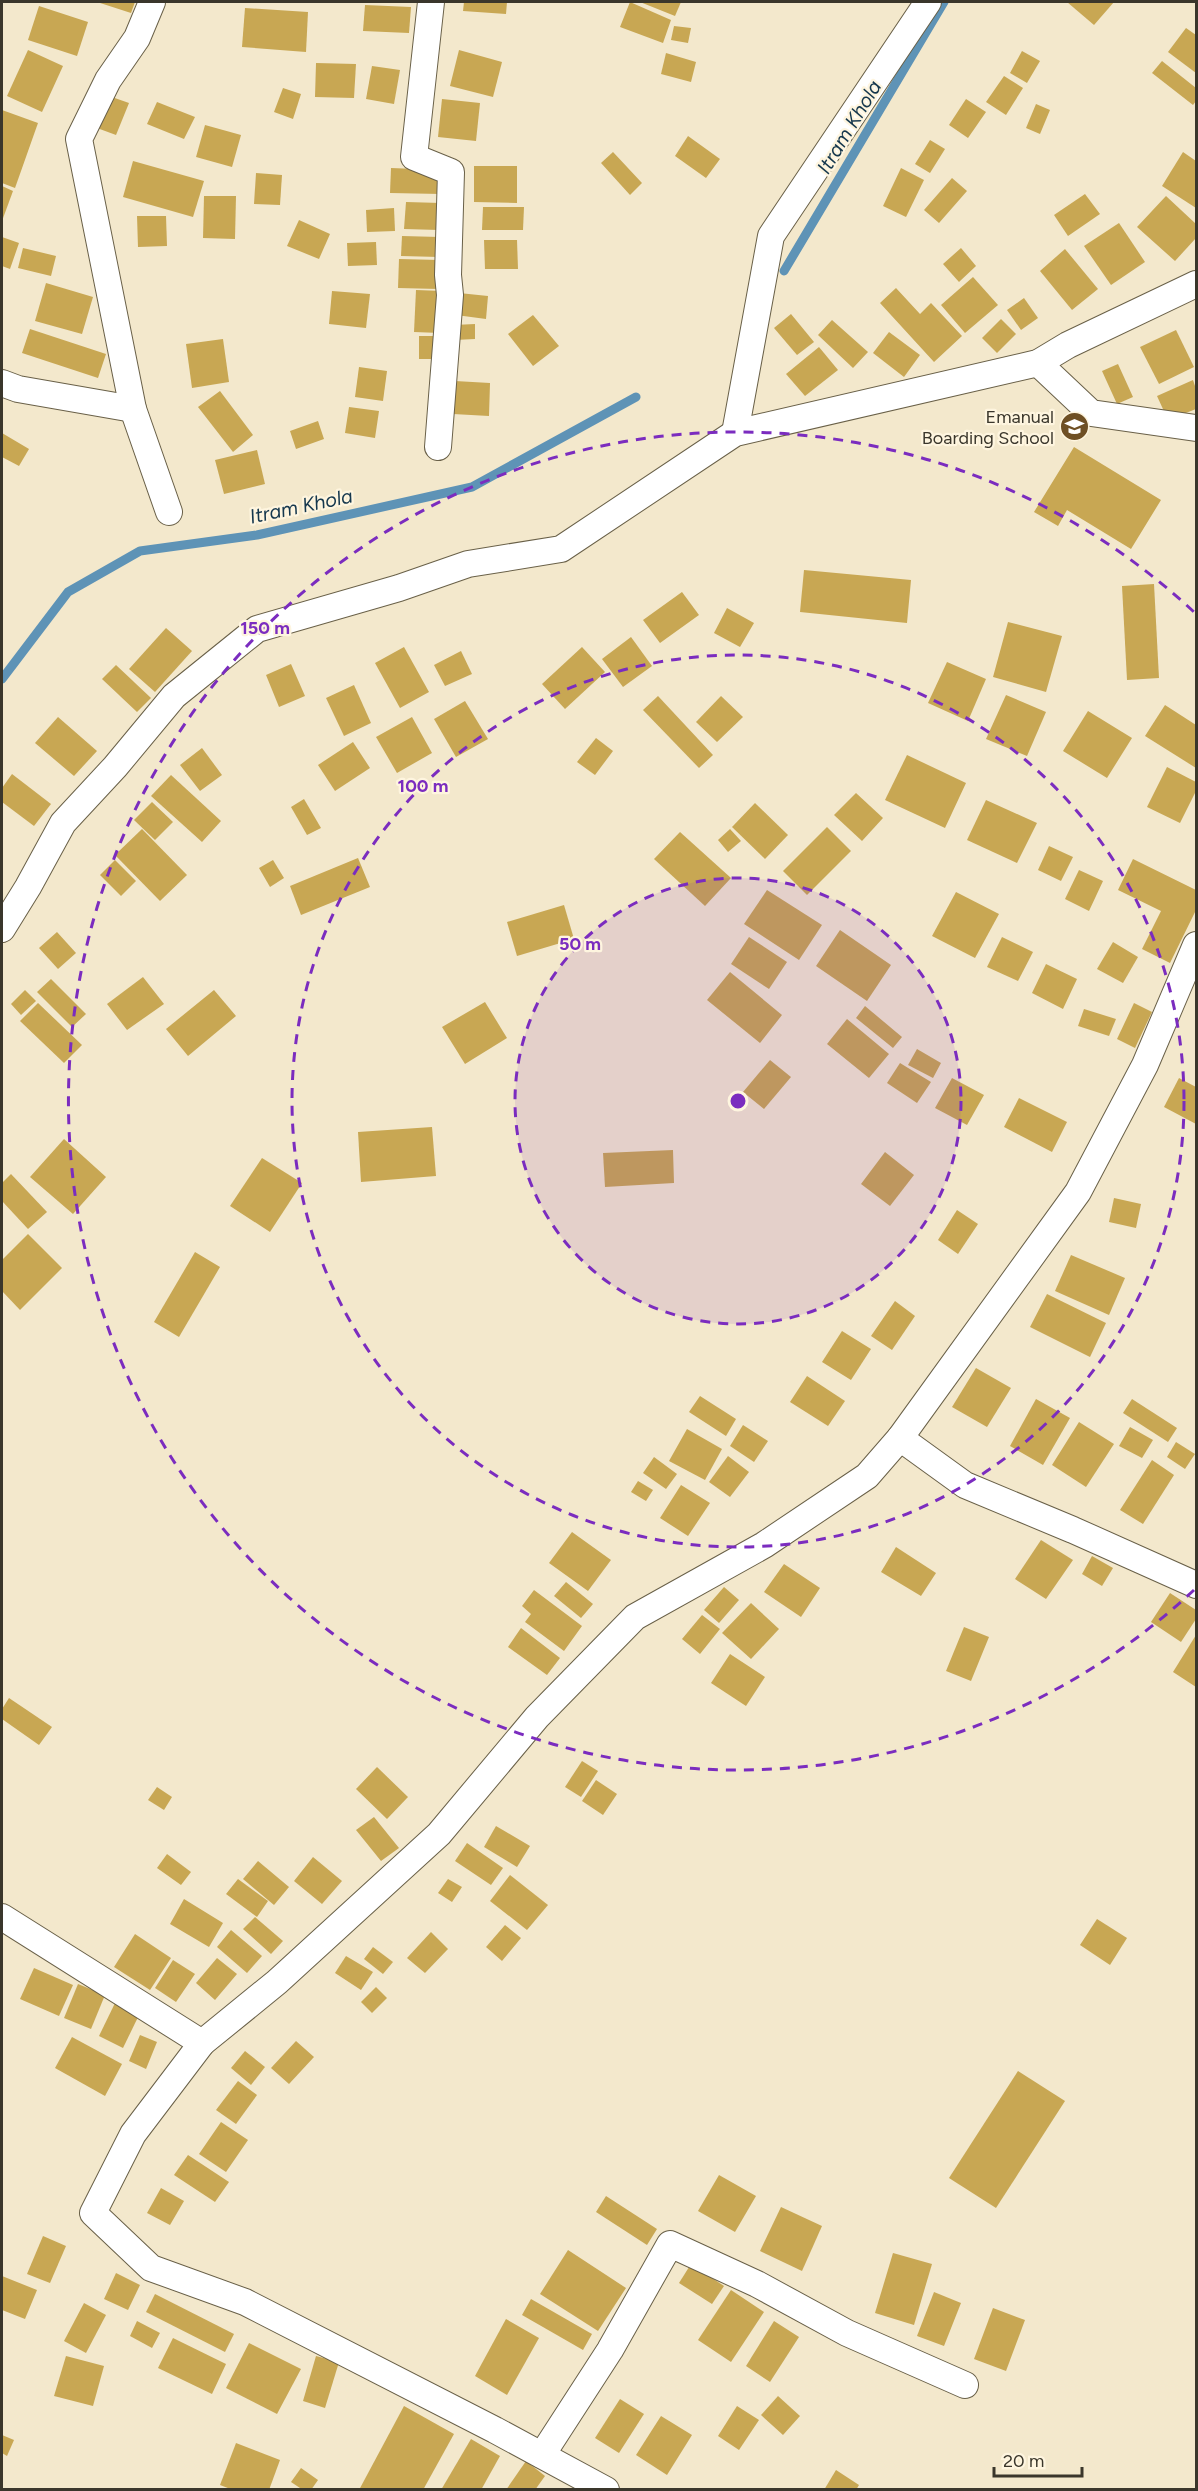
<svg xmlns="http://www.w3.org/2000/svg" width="1198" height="2491" font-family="Figtree,sans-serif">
<rect width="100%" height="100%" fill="#f3e8cc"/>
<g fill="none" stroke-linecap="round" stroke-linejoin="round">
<g stroke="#5e93b6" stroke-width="9">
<polyline points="784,271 944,2"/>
<polyline points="2,679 68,592 140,551 257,535 472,487 636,397"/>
</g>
</g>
<g fill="#c8a753">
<polygon points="97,2 135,2 131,13"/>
<polygon points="464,2 507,2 506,14 463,11"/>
<polygon points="630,2 671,20 663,43 620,27"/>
<polygon points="640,2 681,2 675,16"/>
<polygon points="1067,2 1114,2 1094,25"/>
<polygon points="365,5 411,7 409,33 363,31"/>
<polygon points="39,6 88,22 77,56 28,40"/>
<polygon points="245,8 308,12 306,52 242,47"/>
<polygon points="674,26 691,28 688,43 671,40"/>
<polygon points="1186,28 1196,35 1196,73 1168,52"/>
<polygon points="28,50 63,66 42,112 7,96"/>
<polygon points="459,50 502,62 493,97 450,86"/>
<polygon points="1022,51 1040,61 1027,83 1010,73"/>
<polygon points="666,53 696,62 691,82 661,74"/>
<polygon points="1162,61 1196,88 1196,101 1193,105 1152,73"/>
<polygon points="316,63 356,64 354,98 315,97"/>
<polygon points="372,66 400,70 394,104 366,99"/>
<polygon points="1004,76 1023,88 1006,115 986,102"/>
<polygon points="283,88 301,94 293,119 274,112"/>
<polygon points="109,96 129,103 116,135 97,128"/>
<polygon points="442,99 480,103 476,141 438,137"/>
<polygon points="966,99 986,112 968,138 949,125"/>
<polygon points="157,102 195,117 184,139 147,124"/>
<polygon points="1036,104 1050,110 1040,134 1026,128"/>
<polygon points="2,110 38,123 15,188 2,183"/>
<polygon points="205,125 241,135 232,167 196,157"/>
<polygon points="688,136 720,159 706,178 675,156"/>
<polygon points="930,140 945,149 930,173 915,164"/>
<polygon points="613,152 642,183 630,195 601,163"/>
<polygon points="1183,152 1196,161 1196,208 1162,186"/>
<polygon points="133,161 204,181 193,217 123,197"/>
<polygon points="474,166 517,166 517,203 474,202"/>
<polygon points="391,168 441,170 441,194 390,193"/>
<polygon points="901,168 924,180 906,217 883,206"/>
<polygon points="256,173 282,175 280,205 254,204"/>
<polygon points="952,178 967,191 939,223 924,210"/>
<polygon points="2,186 13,191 2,221"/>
<polygon points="1085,194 1100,214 1068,236 1054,215"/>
<polygon points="204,196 236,196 235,239 203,238"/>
<polygon points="1166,196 1196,224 1196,238 1175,261 1137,227"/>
<polygon points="406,202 441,203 439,230 404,229"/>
<polygon points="483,207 524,207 523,230 482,230"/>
<polygon points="394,208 395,231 367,232 366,210"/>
<polygon points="137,216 166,216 167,246 138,247"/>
<polygon points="299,220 330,234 319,259 287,246"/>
<polygon points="1119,223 1145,262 1111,285 1084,246"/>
<polygon points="402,236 440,237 439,257 401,256"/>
<polygon points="2,237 19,243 10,269 2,266"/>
<polygon points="484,240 517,240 518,269 485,269"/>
<polygon points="376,242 377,265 348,266 347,243"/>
<polygon points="23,248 56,256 51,276 18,268"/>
<polygon points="961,248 976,266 959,282 943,264"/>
<polygon points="1065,249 1098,289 1072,310 1040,271"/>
<polygon points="399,259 440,260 439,289 398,288"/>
<polygon points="973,277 998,305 965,333 941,305"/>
<polygon points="46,283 93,297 82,334 35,321"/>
<polygon points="896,288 920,314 931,303 962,336 934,362 880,303"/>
<polygon points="416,290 442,291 440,333 414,332"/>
<polygon points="332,291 370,294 366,328 329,324"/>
<polygon points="459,293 488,296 486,319 456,315"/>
<polygon points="1024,298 1038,318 1021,330 1007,310"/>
<polygon points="791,314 814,342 797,355 774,328"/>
<polygon points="533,315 559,346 533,366 508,334"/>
<polygon points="1001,319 1016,334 997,353 982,338"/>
<polygon points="832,320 868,352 853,368 818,335"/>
<polygon points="475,324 475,339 455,340 454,325"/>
<polygon points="30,329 106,354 98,378 22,353"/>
<polygon points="1176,330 1194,367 1159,384 1140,347"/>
<polygon points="889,332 920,355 904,377 873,353"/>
<rect x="419" y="336" width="19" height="23"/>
<polygon points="223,339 229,382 192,388 186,344"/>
<polygon points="819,347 838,370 805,396 786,374"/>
<polygon points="1118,364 1133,397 1117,404 1102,371"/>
<polygon points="359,367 387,371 383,401 355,397"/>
<polygon points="1193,380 1196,389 1196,409 1168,420 1157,396"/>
<polygon points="455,381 490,383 489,416 453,414"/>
<polygon points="220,391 253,435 233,452 198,407"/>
<polygon points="349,407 379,411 375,438 345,433"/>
<polygon points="318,421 324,439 296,449 290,431"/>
<polygon points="2,433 29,449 19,466 2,457"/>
<polygon points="1074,447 1161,500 1131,549 1067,510 1058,526 1034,512"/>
<polygon points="257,450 265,484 224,494 215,460"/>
<polygon points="804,570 911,580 907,623 800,612"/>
<polygon points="1154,584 1159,678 1127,680 1122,586"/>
<polygon points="682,592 699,615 660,643 643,620"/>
<polygon points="727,608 754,623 740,647 714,633"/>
<polygon points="1008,622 1062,636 1046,692 993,677"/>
<polygon points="166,628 192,651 155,692 129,669"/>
<polygon points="631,637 652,666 623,687 602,659"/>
<polygon points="404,647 429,692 400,708 375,663"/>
<polygon points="582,647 605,672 565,709 542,684"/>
<polygon points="461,651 472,674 445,686 434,665"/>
<polygon points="947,662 986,679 968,721 928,703"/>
<polygon points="291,664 305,696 279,707 266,675"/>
<polygon points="116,665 151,698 137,712 102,679"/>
<polygon points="354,685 371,723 344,736 326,698"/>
<polygon points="1006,695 1046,712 1027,756 986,739"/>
<polygon points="658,696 713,755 699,768 643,710"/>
<polygon points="721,696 743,717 717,742 696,722"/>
<polygon points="465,701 488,739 456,757 434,719"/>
<polygon points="1165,705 1196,725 1196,768 1145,736"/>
<polygon points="1088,711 1132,738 1107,778 1063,751"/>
<polygon points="58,717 97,751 74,776 35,743"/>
<polygon points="412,717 432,753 397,773 376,737"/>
<polygon points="596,738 613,751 595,775 577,762"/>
<polygon points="353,742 370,768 335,791 318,765"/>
<polygon points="202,748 222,775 200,791 180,765"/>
<polygon points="907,755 966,783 945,828 885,800"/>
<polygon points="1167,767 1196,782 1196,791 1180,823 1147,807"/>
<polygon points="12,774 51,804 34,826 2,802 2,788"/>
<polygon points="171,775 221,821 202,842 151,796"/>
<polygon points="856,793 883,818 862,841 834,815"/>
<polygon points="304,799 321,828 307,835 291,807"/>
<polygon points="986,800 1037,823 1017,863 967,840"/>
<polygon points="152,802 173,822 155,840 134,820"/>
<polygon points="755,803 788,835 765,859 732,827"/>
<polygon points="827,827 851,851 807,895 783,871"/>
<polygon points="142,829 187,875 160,901 115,855"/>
<polygon points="730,829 741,841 728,852 718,840"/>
<polygon points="680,832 731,878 705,906 654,859"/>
<polygon points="1049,846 1073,857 1061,881 1038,870"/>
<polygon points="358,858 370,887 301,915 290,886"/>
<polygon points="1133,859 1196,890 1196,910 1170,963 1142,949 1161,911 1118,890"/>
<polygon points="115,860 136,881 121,896 100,875"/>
<polygon points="273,860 284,878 270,887 259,868"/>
<polygon points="1079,870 1103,881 1089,911 1065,899"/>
<polygon points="767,890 822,925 799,960 744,924"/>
<polygon points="956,892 999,914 975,958 932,936"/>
<polygon points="564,905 574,939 517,956 507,922"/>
<polygon points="840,930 891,965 867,1001 816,966"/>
<polygon points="57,932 76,953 58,969 39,948"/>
<polygon points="749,937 787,962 769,989 731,964"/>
<polygon points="1002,937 1033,952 1018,981 987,967"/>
<polygon points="1113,942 1138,957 1123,983 1097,969"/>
<polygon points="1046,964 1077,979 1063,1009 1032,993"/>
<polygon points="730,972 782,1015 760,1043 707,1000"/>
<polygon points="143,977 164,1004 127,1030 107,1004"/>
<polygon points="51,979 86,1014 72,1027 37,992"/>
<polygon points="25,990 36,1001 21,1015 11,1004"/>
<polygon points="214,990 236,1016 188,1056 166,1029"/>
<polygon points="485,1002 507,1038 465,1064 442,1027"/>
<polygon points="38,1003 82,1045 64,1063 20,1021"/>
<polygon points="1134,1003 1152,1012 1135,1048 1117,1039"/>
<polygon points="865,1006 902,1037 893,1048 856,1018"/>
<polygon points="1084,1009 1116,1019 1109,1036 1078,1026"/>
<polygon points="847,1019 889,1054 869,1078 827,1044"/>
<polygon points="917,1049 941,1063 933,1078 908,1065"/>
<polygon points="770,1060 791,1077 764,1109 743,1092"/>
<polygon points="900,1063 931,1082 917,1103 887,1083"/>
<polygon points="952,1078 984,1095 967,1125 935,1108"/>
<polygon points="1179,1078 1196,1087 1196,1124 1164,1107"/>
<polygon points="1019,1098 1067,1122 1052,1152 1004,1127"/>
<polygon points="432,1127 436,1176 361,1182 358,1132"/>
<polygon points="64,1139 106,1177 73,1214 30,1177"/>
<polygon points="673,1150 674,1183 605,1187 603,1153"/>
<polygon points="885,1152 914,1175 890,1206 861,1184"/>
<polygon points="262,1158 302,1183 270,1232 230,1206"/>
<polygon points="11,1174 47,1212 28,1229 2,1201 2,1183"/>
<polygon points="1114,1198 1141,1204 1136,1228 1109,1222"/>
<polygon points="957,1210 978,1224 958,1254 938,1240"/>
<polygon points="28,1234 62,1268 20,1310 2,1291 2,1260"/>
<polygon points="195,1252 220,1267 179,1337 154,1322"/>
<polygon points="1071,1255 1125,1278 1109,1315 1055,1291"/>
<polygon points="1047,1294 1106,1323 1090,1357 1030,1327"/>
<polygon points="895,1301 915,1316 892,1350 871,1336"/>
<polygon points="842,1331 871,1349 851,1380 822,1362"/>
<polygon points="976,1368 1011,1388 987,1427 952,1407"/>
<polygon points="807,1376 845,1401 828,1426 790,1402"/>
<polygon points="700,1396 736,1419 726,1436 689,1412"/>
<polygon points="1036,1399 1070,1418 1043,1465 1010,1446"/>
<polygon points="1132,1399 1177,1428 1168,1442 1123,1413"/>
<polygon points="1079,1422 1114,1444 1086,1487 1052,1465"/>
<polygon points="743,1425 768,1441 754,1462 730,1446"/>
<polygon points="1130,1427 1153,1440 1142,1458 1119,1446"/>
<polygon points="687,1429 722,1449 705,1480 669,1461"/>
<polygon points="1176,1442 1195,1454 1185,1469 1167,1457"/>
<polygon points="728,1456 749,1472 730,1497 709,1482"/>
<polygon points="654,1457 677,1474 666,1489 643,1473"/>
<polygon points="1152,1460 1174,1475 1143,1524 1120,1510"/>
<polygon points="638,1481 653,1490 646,1501 631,1492"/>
<polygon points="681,1485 710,1503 688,1536 660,1518"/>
<polygon points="572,1532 611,1560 588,1591 549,1563"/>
<polygon points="1041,1540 1073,1560 1046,1599 1015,1579"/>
<polygon points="896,1547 936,1573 921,1596 881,1572"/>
<polygon points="1092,1556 1113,1568 1102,1586 1082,1574"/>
<polygon points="784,1564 820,1588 801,1617 764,1592"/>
<polygon points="566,1582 593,1604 581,1618 554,1596"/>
<polygon points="724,1587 739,1600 719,1623 704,1610"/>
<polygon points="534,1590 582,1626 564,1651 525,1622 531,1614 522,1606"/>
<polygon points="1170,1593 1196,1610 1196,1619 1181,1642 1151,1622"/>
<polygon points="751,1603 779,1629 751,1659 722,1633"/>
<polygon points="702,1615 720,1629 700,1654 682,1639"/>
<polygon points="964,1627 989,1637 971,1681 946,1671"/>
<polygon points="521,1628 560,1658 547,1675 508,1647"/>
<polygon points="1196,1635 1196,1687 1173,1672"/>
<polygon points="730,1654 765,1677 746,1706 711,1683"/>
<polygon points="9,1698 52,1727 39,1745 2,1719 2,1709"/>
<polygon points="582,1761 598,1771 581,1797 565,1787"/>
<polygon points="377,1767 408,1797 387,1819 356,1789"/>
<polygon points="596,1780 617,1794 603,1815 582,1801"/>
<polygon points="157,1787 172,1797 164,1810 148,1800"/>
<polygon points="374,1817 399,1848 381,1861 356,1830"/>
<polygon points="496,1826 530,1846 517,1867 484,1847"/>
<polygon points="467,1843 503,1868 491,1885 455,1861"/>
<polygon points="167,1854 191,1872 181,1885 157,1868"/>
<polygon points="313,1857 342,1881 322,1904 294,1881"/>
<polygon points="258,1861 289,1887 274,1905 243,1879"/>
<polygon points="510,1875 548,1905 527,1930 490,1901"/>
<polygon points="238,1879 268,1901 257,1917 226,1894"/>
<polygon points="448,1879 462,1887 452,1902 438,1893"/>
<polygon points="184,1899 223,1923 209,1947 170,1924"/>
<polygon points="255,1917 283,1941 271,1954 243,1929"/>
<polygon points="1097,1919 1127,1938 1110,1965 1080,1945"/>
<polygon points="505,1925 521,1938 502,1961 486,1947"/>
<polygon points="231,1930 262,1956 247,1973 217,1947"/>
<polygon points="431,1932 448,1949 425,1973 407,1958"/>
<polygon points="135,1934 171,1958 150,1990 114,1967"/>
<polygon points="373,1947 393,1962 383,1974 364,1959"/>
<polygon points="346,1956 373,1972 361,1990 335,1973"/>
<polygon points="217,1958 237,1974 215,2000 196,1983"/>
<polygon points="173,1960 195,1974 176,2002 155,1988"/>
<polygon points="34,1968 73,1985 59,2016 20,1999"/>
<polygon points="78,1984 105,1995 91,2029 64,2018"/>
<polygon points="376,1987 387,1998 372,2013 361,2002"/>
<polygon points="116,2001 140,2013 123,2048 99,2036"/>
<polygon points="140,2035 157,2042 146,2069 129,2061"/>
<polygon points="72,2037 122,2064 105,2096 55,2068"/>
<polygon points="296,2041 314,2057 289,2084 271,2068"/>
<polygon points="245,2051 265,2067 251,2085 231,2068"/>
<polygon points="1018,2071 1065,2101 996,2208 949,2178"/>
<polygon points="238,2081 257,2095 236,2124 216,2110"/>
<polygon points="221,2122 248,2140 226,2172 199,2154"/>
<polygon points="188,2155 229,2182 215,2202 174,2175"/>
<polygon points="719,2175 756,2196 735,2232 698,2211"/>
<polygon points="161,2188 184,2201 170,2225 147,2213"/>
<polygon points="606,2196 657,2229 647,2245 596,2212"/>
<polygon points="781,2207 822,2226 802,2271 760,2251"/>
<polygon points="43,2236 66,2246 50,2283 27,2274"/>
<polygon points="568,2250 626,2288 598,2331 540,2294"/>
<polygon points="893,2253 932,2264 914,2325 875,2313"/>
<polygon points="691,2264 724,2286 712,2304 679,2283"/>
<polygon points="116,2273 140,2285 128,2310 104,2299"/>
<polygon points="2,2276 37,2290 25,2319 2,2310"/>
<polygon points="731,2290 764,2312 731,2362 698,2340"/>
<polygon points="934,2292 961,2303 944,2346 917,2336"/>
<polygon points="155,2294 234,2334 225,2352 146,2312"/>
<polygon points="531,2299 592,2334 583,2350 522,2315"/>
<polygon points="84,2303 106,2315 86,2353 64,2341"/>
<polygon points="993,2308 1025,2320 1006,2371 974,2359"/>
<polygon points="506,2319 539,2338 507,2395 475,2376"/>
<polygon points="137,2321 160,2333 152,2348 130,2336"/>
<polygon points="774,2321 799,2337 770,2382 746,2366"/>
<polygon points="173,2338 226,2364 212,2394 158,2368"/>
<polygon points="249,2343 301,2369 277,2414 226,2388"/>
<polygon points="66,2356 104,2366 93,2406 54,2396"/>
<polygon points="316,2356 339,2362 325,2408 303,2401"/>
<polygon points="778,2396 800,2416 783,2435 761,2415"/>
<polygon points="620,2399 644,2414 619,2453 595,2438"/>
<polygon points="404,2406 454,2434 423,2490 359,2490"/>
<polygon points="737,2406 759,2420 739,2450 718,2436"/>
<polygon points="661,2416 692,2435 667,2475 636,2455"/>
<polygon points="2,2435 14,2440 7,2456 2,2453"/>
<polygon points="471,2439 500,2456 481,2490 441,2490"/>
<polygon points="236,2443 280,2460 269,2490 233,2490 220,2485"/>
<polygon points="526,2461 545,2476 535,2490 506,2490"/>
<polygon points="301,2468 318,2480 311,2490 303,2490 291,2482"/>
<polygon points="836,2470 859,2485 856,2490 824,2490"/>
</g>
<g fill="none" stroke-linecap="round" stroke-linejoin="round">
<defs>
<g id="street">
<polyline points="152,2 137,38 108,80 79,139 133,409 169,512"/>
<polyline points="431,2 414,157 451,172 448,275 450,295 438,447"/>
<polyline points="1038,363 1091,413 1196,428"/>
<polyline points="2,383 18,389 133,409"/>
<polyline points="735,433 771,236 928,2"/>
<polyline points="2,929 28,887 63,823 115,767 174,696 257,629 399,588 468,564 561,549 735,433 1038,363 1068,345 1196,284"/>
<polyline points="900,1438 965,1485 1073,1530 1196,1585"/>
<polyline points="2,1917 202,2043"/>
<polyline points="542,2455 610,2350 670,2244 757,2284 847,2333 965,2385"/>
<polyline points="606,2490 495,2430 245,2302 151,2268 93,2213 133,2134 202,2043 277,1982 439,1834 537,1717 635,1617 764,1545 867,1476 900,1438 1078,1192 1145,1065 1196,945"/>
</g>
</defs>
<use href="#street" stroke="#696048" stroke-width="28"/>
<use href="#street" stroke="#fff" stroke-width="26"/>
</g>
<circle cx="738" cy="1101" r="223" fill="#7b2cbf" fill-opacity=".12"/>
<g fill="none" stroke="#7b2cbf" stroke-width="3" stroke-dasharray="10 8">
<circle cx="738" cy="1101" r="223"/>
<circle cx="738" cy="1101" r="446"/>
<path d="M1194 1590A669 669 0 1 1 1194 612"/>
</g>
<defs>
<symbol id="school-disc" viewBox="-11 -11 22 22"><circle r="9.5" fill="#6f5025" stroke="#fef5df"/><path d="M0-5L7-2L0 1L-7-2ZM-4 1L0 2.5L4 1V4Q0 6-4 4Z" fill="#fff"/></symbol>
</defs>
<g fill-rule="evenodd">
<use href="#school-disc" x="1058" y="410" width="33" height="33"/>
</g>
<g text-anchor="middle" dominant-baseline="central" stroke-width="4.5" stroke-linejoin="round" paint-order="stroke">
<g font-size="18" fill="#3a362b" stroke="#fef5df" text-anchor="end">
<text x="1054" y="417">Emanual<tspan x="1054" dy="21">Boarding School</tspan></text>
</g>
<g font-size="20" font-style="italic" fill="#15374d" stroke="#fef5df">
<text transform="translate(849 127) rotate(-59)">Itram Khola</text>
<text transform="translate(301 506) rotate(-12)">Itram Khola</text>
</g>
</g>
<circle cx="738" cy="1101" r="9" fill="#7b2cbf" stroke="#fef5df" stroke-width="3"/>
<g font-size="18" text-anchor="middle" font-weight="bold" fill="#7b2cbf" stroke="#fef5df" stroke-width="4.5" stroke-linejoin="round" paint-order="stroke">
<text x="265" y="634">150 m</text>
<text x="423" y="792">100 m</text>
<text x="580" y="950">50 m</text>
</g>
<rect width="1198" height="2491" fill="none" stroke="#3a362b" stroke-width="6"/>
<path d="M994 2467v9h88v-9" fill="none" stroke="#3a362b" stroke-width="3"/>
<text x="1003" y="2467" font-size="18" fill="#3a362b" stroke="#fef5df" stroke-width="4.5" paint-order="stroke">20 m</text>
</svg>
